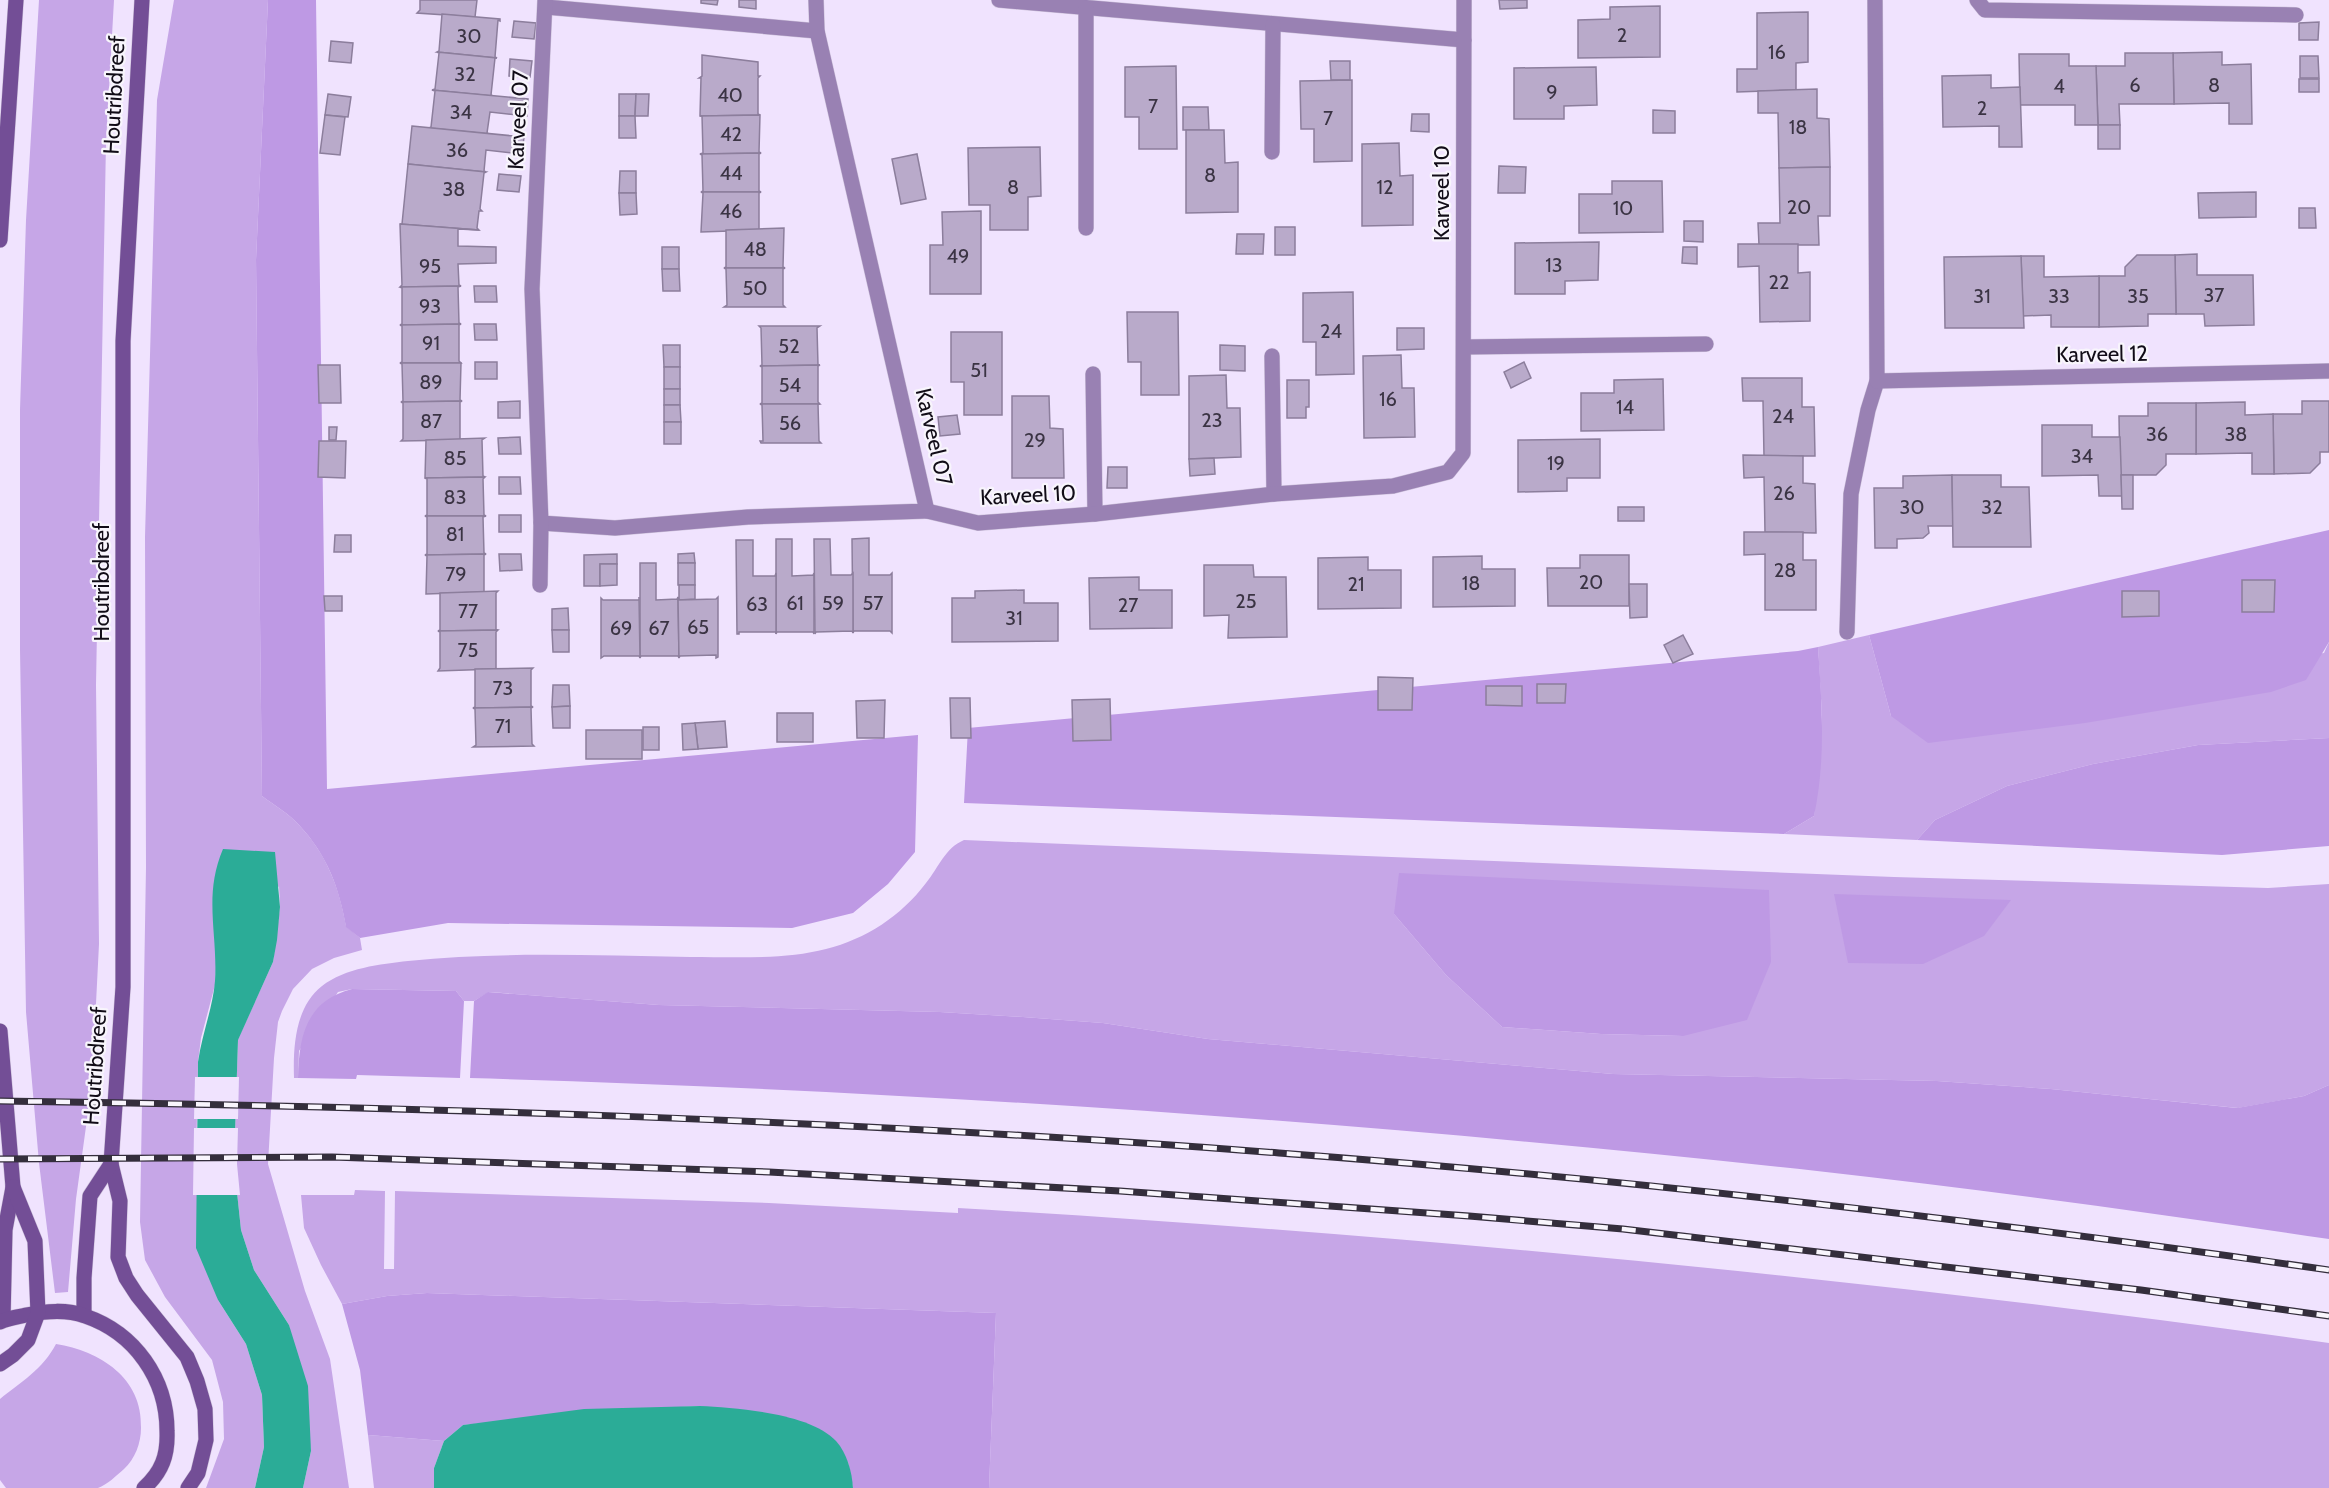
<svg xmlns="http://www.w3.org/2000/svg" width="2329" height="1488" font-family="Cabin,sans-serif">
<rect width="100%" height="100%" fill="#f0e3fe"/>
<g fill="#c6a6e7" fill-rule="evenodd">
<polygon points="39,0 114,0 106,142 96,685 99,944 92,1083 76,1199 68,1292 55,1293 39,1163 26,1012 20,650 20,410 26,220"/>
<path d="M174,0H268L256,260L262,796C274,805 289,814 299,825C327,855 339,887 346,926L360,938L362,950L334,958L312,969L293,989L282,1011L278,1022L274,1058L268,1164L305,1291L330,1359L349,1488H303L311,1451L289,1325L254,1270L241,1230L234,1164L238,1039L273,962L280,907L279,886L216,968L215,985L201,1038L198,1062L196,1165L218,1300L246,1344L262,1395L264,1447L255,1488H206L224,1439L223,1402L212,1360L165,1297L145,1260L140,1222L146,867L145,537L157,100Z"/>
<polygon points="1869,635 1891,716 2324,653 2329,642 2329,738 2198,745 2093,764 2007,786 1935,820 1917,840 1784,834 1814,816 1822,715 1818,647"/>
<path d="M964,840L1894,877L2268,888L2329,884V1085L2304,1096L2238,1108L2051,1089L1937,1081L1613,1074L1208,1039L1103,1023L1023,1017L940,1012L659,1005L489,992L474,1001H464L456,991L352,989L338,992L299,1051L298,1078H294C293,1047 295,1007 322,986C345,968 381,964 408,961C501,951 597,956 690,957C733,957 784,960 826,949C866,939 901,916 926,883C939,867 945,848 964,840ZM1394,914L1683,1036L1601,1034L1502,1027L1446,975Z"/>
<path d="M355,1190L385,1191L384,1269H394L395,1191L769,1203L958,1213V1208C1417,1235 1874,1279 2329,1343V1488H989L996,1313L427,1293L387,1296L342,1304L321,1265L304,1228L301,1195H354Z"/>
<path d="M56,1344C100,1351 143,1378 141,1428C141,1443 135,1459 124,1469C117,1475 107,1485 98,1488C92,1488 82,1488 75,1488C52,1488 29,1488 6,1488L0,1480V1399C21,1382 43,1369 56,1344Z"/>
<polygon points="368,1435 444,1441 434,1468 434,1488 374,1488"/>
</g>
<g fill="#be99e4">
<path d="M268,0H316L327,789L918,735L915,852L888,884L853,913L792,928L448,923L360,938L346,927C339,887 327,855 299,825C289,814 274,805 262,796L256,260Z"/>
<polygon points="2329,530 2329,642 2306,680 2271,692 2085,723 1928,743 1891,716 1869,635"/>
<path d="M1818,647C1822,704 1826,760 1814,816L1784,834L964,803L968,728L1798,651Z"/>
<polygon points="2329,738 2329,846 2222,855 1917,840 1935,820 2007,786 2093,764 2198,745"/>
<polygon points="1399,873 1769,890 1771,962 1747,1020 1683,1036 1601,1034 1502,1027 1446,975 1394,914"/>
<polygon points="1834,894 2011,900 1984,936 1923,964 1848,963"/>
<path d="M352,989L456,991L464,1001L460,1078L357,1075L356,1079L298,1078C299,1036 306,1001 352,989Z"/>
<path d="M488,992L659,1005L940,1012L1023,1017L1103,1023L1208,1039L1613,1074L1937,1081L2051,1089L2237,1108L2304,1096L2329,1085V1239C2159,1214 1988,1190 1817,1171C1370,1122 920,1091 470,1078L474,1001Z"/>
<polygon points="427,1293 996,1313 989,1488 853,1488 848,1462 700,1406 642,1409 463,1425 444,1441 368,1435 360,1370 342,1304 387,1296"/>
</g>
<g fill="#2bac97">
<path d="M223,849L275,852L280,907L277,940L273,962L238,1040L234,1164L241,1230L254,1270L289,1325L308,1386L311,1451L303,1488H255L264,1447L262,1395L246,1344L218,1300L196,1248L198,1062C202,1034 213,1007 215,981C218,934 203,896 223,849Z"/>
<path d="M700,1406C737,1408 810,1413 836,1441C847,1453 852,1472 853,1488H434V1468L444,1441L463,1425L584,1409Z"/>
</g>
<g fill="#f0e3fe">
<polygon points="195,1077 239,1077 238,1119 194,1119"/>
<polygon points="194,1128 238,1128 237,1164 240,1195 193,1195"/>
</g>
<g fill="#b9aaca" stroke="#8c7e9c" stroke-width="1.5">
<polygon points="420,0 477,0 475,17 417,13 420,10"/>
<polygon points="701,0 718,0 717,5 701,3"/>
<polygon points="739,0 756,0 756,9 739,7"/>
<polygon points="1499,0 1527,0 1527,8 1500,9"/>
<polygon points="1660,6 1660,57 1578,58 1578,20 1610,19 1610,7"/>
<polygon points="1808,12 1808,62 1796,63 1796,90 1737,92 1737,69 1757,69 1757,13"/>
<polygon points="442,14 500,19 500,21 498,20 495,57 497,58 437,52 439,51"/>
<polygon points="514,21 536,23 534,39 512,37"/>
<polygon points="2319,22 2318,40 2299,40 2299,23"/>
<polygon points="331,41 353,43 351,63 329,61"/>
<polygon points="437,52 497,58 495,58 491,95 493,96 432,90 435,89 439,53"/>
<polygon points="2222,52 2222,65 2251,64 2252,124 2229,124 2229,103 2174,104 2173,53"/>
<polygon points="2125,53 2173,53 2174,104 2119,104 2120,125 2098,125 2096,66 2125,66"/>
<polygon points="2019,54 2069,54 2069,66 2096,66 2098,125 2075,125 2075,105 2020,105"/>
<polygon points="702,55 758,62 758,76 760,76 758,78 758,114 760,115 700,116 701,78 699,78 702,76"/>
<polygon points="2300,56 2318,56 2319,78 2300,78"/>
<polygon points="510,59 532,61 530,77 509,76"/>
<polygon points="1330,61 1350,61 1350,80 1331,80"/>
<polygon points="1176,66 1177,149 1139,149 1139,117 1125,117 1125,67"/>
<polygon points="1596,67 1597,105 1564,106 1564,119 1514,119 1514,68"/>
<polygon points="1991,75 1991,88 2020,87 2022,147 1999,147 1999,126 1943,127 1942,76"/>
<rect x="2299" y="79" width="20" height="13"/>
<polygon points="1352,80 1352,161 1314,162 1314,129 1301,129 1300,81"/>
<polygon points="1817,89 1817,118 1829,119 1830,167 1779,168 1778,113 1758,113 1758,91"/>
<polygon points="432,90 528,99 527,116 490,112 487,133 489,134 429,128 431,127 435,91"/>
<polygon points="328,94 351,97 348,117 325,115"/>
<polygon points="619,94 636,94 635,116 619,116"/>
<polygon points="636,94 649,94 648,116 635,116"/>
<polygon points="1183,107 1208,107 1209,130 1183,130"/>
<polygon points="1653,110 1675,111 1675,133 1653,133"/>
<polygon points="1412,114 1429,114 1429,132 1411,131"/>
<polygon points="325,115 345,117 340,155 320,153"/>
<polygon points="760,115 759,152 761,153 700,154 703,153 702,116 700,116"/>
<polygon points="619,116 635,116 636,138 619,138"/>
<rect x="2098" y="125" width="22" height="24"/>
<polygon points="412,126 524,137 522,154 486,150 484,171 486,172 408,164"/>
<polygon points="1186,130 1224,130 1225,163 1238,162 1238,212 1186,213"/>
<polygon points="1399,143 1400,176 1413,175 1413,225 1362,226 1362,144"/>
<polygon points="1040,147 1041,196 1028,197 1028,230 990,230 990,205 969,205 968,148"/>
<polygon points="761,153 759,154 759,191 761,192 701,192 703,191 702,155 700,154"/>
<polygon points="917,154 926,199 901,204 892,159"/>
<polygon points="408,164 486,172 484,173 480,209 482,211 479,211 477,228 479,230 400,224 402,224"/>
<polygon points="1499,166 1526,167 1525,193 1498,193"/>
<polygon points="1830,167 1830,216 1818,216 1819,245 1759,245 1758,223 1780,223 1779,168"/>
<polygon points="620,171 636,171 636,193 619,193"/>
<polygon points="499,174 521,176 519,192 497,190"/>
<polygon points="1612,181 1662,181 1663,232 1579,233 1579,194 1612,194"/>
<polygon points="701,192 761,192 759,193 759,230 701,232 703,193"/>
<polygon points="2256,192 2256,217 2199,218 2198,193"/>
<polygon points="619,193 636,193 637,214 620,215"/>
<polygon points="2299,208 2315,208 2316,228 2299,228"/>
<polygon points="981,211 981,294 930,294 930,245 943,245 942,212"/>
<polygon points="1684,221 1703,221 1703,242 1684,241"/>
<polygon points="400,224 479,230 458,229 458,246 496,247 496,263 458,264 459,285 461,286 400,287 402,285"/>
<rect x="1275" y="227" width="20" height="28"/>
<polygon points="784,228 783,267 785,268 724,268 726,267 726,230"/>
<polygon points="1237,234 1264,234 1263,254 1236,254"/>
<polygon points="1599,242 1598,280 1565,281 1565,294 1515,294 1515,243"/>
<polygon points="1738,244 1798,244 1798,273 1810,272 1810,321 1760,322 1759,266 1738,267"/>
<rect x="662" y="247" width="17" height="22"/>
<polygon points="1683,247 1697,247 1697,264 1682,263"/>
<polygon points="2197,254 2197,275 2253,275 2254,325 2205,326 2204,314 2176,314 2175,255"/>
<polygon points="2137,255 2175,255 2176,314 2148,314 2148,326 2099,327 2099,276 2125,276 2125,267"/>
<polygon points="2021,256 2044,256 2044,277 2099,276 2099,327 2051,327 2051,315 2023,316"/>
<polygon points="2021,256 2024,328 1945,328 1944,257"/>
<polygon points="724,268 785,268 783,269 783,305 785,307 724,307 727,305 726,269"/>
<polygon points="662,269 679,269 680,291 663,291"/>
<polygon points="461,286 458,287 459,323 461,324 400,325 402,324 402,288 400,287"/>
<polygon points="474,286 496,286 497,302 475,302"/>
<polygon points="1353,292 1354,374 1316,375 1316,342 1303,342 1303,293"/>
<polygon points="1127,312 1178,312 1179,395 1141,395 1141,362 1128,362"/>
<polygon points="461,324 459,325 459,361 461,363 400,363 402,362 402,326 400,325"/>
<polygon points="474,324 496,324 497,340 475,340"/>
<polygon points="759,326 820,326 817,328 818,365 820,365 760,366 762,365 761,328"/>
<polygon points="1397,328 1424,328 1424,349 1397,350"/>
<polygon points="951,332 1002,332 1002,415 964,415 964,382 951,382"/>
<polygon points="663,345 680,345 680,367 664,367"/>
<polygon points="1220,345 1245,346 1245,371 1220,370"/>
<polygon points="1401,355 1402,388 1414,388 1415,437 1364,438 1363,356"/>
<rect x="475" y="362" width="22" height="17"/>
<polygon points="1524,362 1531,378 1511,388 1504,372"/>
<polygon points="400,363 461,363 460,400 462,401 401,402 403,401 402,364"/>
<polygon points="318,365 340,365 341,403 319,403"/>
<polygon points="820,365 818,366 818,402 820,404 760,404 762,403 762,367 760,366"/>
<rect x="664" y="367" width="16" height="22"/>
<polygon points="1226,375 1227,408 1240,408 1241,457 1189,459 1189,376"/>
<polygon points="1742,378 1802,378 1802,407 1814,407 1815,456 1764,456 1763,401 1743,401"/>
<polygon points="1663,379 1664,430 1581,431 1581,393 1614,393 1614,380"/>
<polygon points="1287,380 1309,380 1309,407 1306,407 1306,418 1287,418"/>
<rect x="664" y="389" width="16" height="16"/>
<polygon points="1012,396 1049,396 1050,428 1063,429 1064,478 1012,478"/>
<polygon points="462,401 460,402 460,440 401,441 403,439 403,403 401,402"/>
<polygon points="520,401 520,418 498,418 498,402"/>
<polygon points="2302,401 2329,401 2329,452 2320,452 2320,463 2310,473 2274,474 2273,414 2302,414"/>
<polygon points="2245,402 2245,415 2273,414 2274,474 2252,474 2252,453 2196,454 2196,403"/>
<polygon points="2148,403 2196,403 2196,454 2166,454 2166,465 2156,475 2120,475 2119,416 2148,416"/>
<polygon points="760,404 820,404 818,404 819,441 821,443 761,443 760,441 763,441 762,405"/>
<polygon points="664,405 680,405 681,422 664,422"/>
<polygon points="957,415 960,434 940,436 938,417"/>
<rect x="664" y="422" width="17" height="22"/>
<polygon points="2042,425 2092,425 2092,437 2120,437 2122,496 2099,496 2098,475 2042,476"/>
<polygon points="329,427 337,427 336,440 329,440"/>
<polygon points="520,437 521,454 499,454 498,438"/>
<polygon points="485,438 482,440 483,476 485,477 425,478 426,440"/>
<polygon points="1600,439 1600,478 1567,478 1567,491 1518,492 1518,440"/>
<polygon points="319,441 346,441 345,478 318,477"/>
<polygon points="1743,455 1803,456 1803,483 1815,484 1816,533 1765,532 1764,477 1744,478"/>
<polygon points="1214,458 1215,474 1190,476 1189,459"/>
<polygon points="1108,467 1127,467 1127,488 1107,488"/>
<polygon points="1952,475 1953,526 1928,526 1929,533 1923,538 1897,539 1897,548 1875,548 1874,488 1903,488 1903,476"/>
<polygon points="1952,475 2001,475 2001,487 2029,487 2031,547 1953,547"/>
<polygon points="2121,475 2133,475 2133,509 2122,509"/>
<polygon points="485,477 483,479 484,515 486,516 425,516 427,515 427,479 425,478"/>
<polygon points="499,477 520,477 521,494 499,494"/>
<rect x="1618" y="507" width="26" height="14"/>
<rect x="499" y="515" width="22" height="17"/>
<polygon points="425,516 486,516 483,517 484,553 486,554 425,555 427,554 427,517"/>
<polygon points="1744,532 1803,532 1803,560 1816,560 1816,610 1765,610 1765,554 1744,555"/>
<polygon points="335,535 351,535 351,552 334,552"/>
<polygon points="869,538 869,575 890,575 892,573 892,633 890,631 854,631 853,633 852,539"/>
<polygon points="776,539 792,539 792,576 813,575 814,573 814,634 813,632 777,632 776,634"/>
<polygon points="814,539 830,539 831,575 851,575 853,573 853,633 852,631 816,632 815,634"/>
<polygon points="736,540 753,540 753,576 775,576 776,573 776,634 776,632 739,632 739,634 737,634"/>
<polygon points="694,553 695,563 678,563 678,554"/>
<polygon points="486,554 484,555 484,592 426,594 427,556 425,555"/>
<polygon points="499,554 521,554 522,570 500,571"/>
<polygon points="617,554 617,564 600,564 600,586 584,586 584,555"/>
<polygon points="1580,555 1629,555 1629,606 1548,606 1547,568 1580,568"/>
<polygon points="1482,556 1482,569 1515,569 1515,606 1433,607 1433,557"/>
<polygon points="1368,557 1368,570 1401,570 1401,608 1318,609 1318,558"/>
<polygon points="640,563 656,563 656,600 677,599 678,597 679,658 678,656 641,656 640,658"/>
<rect x="678" y="563" width="17" height="22"/>
<polygon points="600,564 617,564 617,585 600,586"/>
<polygon points="1204,565 1253,565 1254,577 1286,577 1287,637 1228,638 1229,615 1204,616"/>
<polygon points="1139,577 1139,590 1172,590 1172,628 1090,629 1089,578"/>
<polygon points="2242,580 2275,580 2274,612 2242,612"/>
<polygon points="1629,584 1647,584 1647,617 1630,618"/>
<polygon points="679,585 695,585 695,599 679,600"/>
<polygon points="1024,590 1024,603 1058,603 1058,641 952,642 952,598 975,598 975,591"/>
<polygon points="498,591 496,593 496,630 498,630 438,631 440,630 440,593"/>
<polygon points="2122,591 2159,591 2159,616 2122,617"/>
<polygon points="324,596 342,596 342,611 325,611"/>
<polygon points="639,597 640,658 639,656 604,656 601,658 601,598 603,600 639,600"/>
<polygon points="678,597 679,600 716,599 718,597 718,657 716,658 716,655 680,656 679,658"/>
<polygon points="568,608 569,630 552,630 552,609"/>
<polygon points="498,630 496,632 496,669 438,671 440,668 440,632 438,631"/>
<polygon points="552,630 569,630 569,652 553,652"/>
<polygon points="1683,635 1693,654 1673,663 1664,645"/>
<polygon points="533,668 531,670 531,706 533,707 473,708 475,707 475,669"/>
<polygon points="1378,677 1413,678 1412,710 1378,710"/>
<polygon points="1537,684 1566,684 1565,703 1537,703"/>
<polygon points="553,685 569,685 570,706 552,707"/>
<polygon points="1486,686 1522,686 1522,706 1486,705"/>
<polygon points="950,698 970,698 971,738 951,738"/>
<polygon points="1110,699 1111,740 1073,741 1072,700"/>
<polygon points="885,700 884,738 857,738 856,701"/>
<polygon points="570,706 570,728 553,728 552,707"/>
<polygon points="533,707 531,708 532,744 534,746 473,747 476,745 475,709 473,708"/>
<rect x="777" y="713" width="36" height="29"/>
<polygon points="725,721 727,747 698,749 695,723"/>
<polygon points="695,723 698,749 683,750 682,724"/>
<rect x="643" y="727" width="16" height="23"/>
<rect x="586" y="730" width="56" height="29"/>
</g>
<g fill="none" stroke-linecap="round" stroke-linejoin="round">
<defs>
<polyline id="pedestrian" points="1847,632 1851,494 1868,410 1877,381"/>
<g id="minor">
<polyline points="999,0 1464,40"/>
<polyline points="1875,0 1877,381 2329,371"/>
<polyline points="1977,0 1985,10 2296,15"/>
<polyline points="546,7 817,31"/>
<polyline points="1272,152 1273,25"/>
<polyline points="1086,228 1086,8"/>
<polyline points="1464,347 1706,344"/>
<polyline points="1272,356 1274,494"/>
<polyline points="1093,374 1095,514"/>
<polyline points="927,511 978,523 1095,514 1274,494 1393,486 1448,472 1463,453 1464,0"/>
<polyline points="541,523 615,528 748,517 927,511 817,31 816,0"/>
<polyline points="540,585 541,523 532,289 545,0"/>
</g>
<g id="secondary">
<polyline points="142,0 123,341 123,987 111,1164 120,1201 118,1257 126,1278 137,1295 187,1357 197,1381 205,1409 206,1440 198,1473 188,1488"/>
<polyline points="0,240 16,0"/>
<polyline points="0,1031 13,1187 5,1230 3,1320"/>
<polyline points="84,1315 84,1278 90,1196 111,1164"/>
<path d="M0,1322C8,1318 18,1317 26,1315C46,1311 66,1309 85,1316C135,1333 167,1379 167,1431C168,1455 162,1472 144,1488"/>
<polyline points="0,1364 13,1355 28,1340 38,1313 35,1241 13,1187"/>
</g>
</defs>
<use href="#pedestrian" stroke="#ccc1d9" stroke-width="16"/>
<use href="#minor" stroke="#ccc1d9" stroke-width="16"/>
<use href="#secondary" stroke="#ccc1d9" stroke-width="16"/>
<use href="#pedestrian" stroke="#9981b3" stroke-width="15"/>
<use href="#minor" stroke="#9981b3" stroke-width="15"/>
<use href="#secondary" stroke="#734e96" stroke-width="15"/>
<defs>
<g id="rail">
<path d="M0,1101C427,1107 853,1120 1279,1153C1630,1179 1980,1220 2329,1270"/>
<polyline points="0,1159 332,1157 769,1172 1120,1191 1469,1216 1623,1229 2141,1290 2329,1316"/>
</g>
</defs>
<use href="#rail" stroke="#342e3c" stroke-width="7"/>
<use href="#rail" stroke="#f8f5fc" stroke-width="4.5" stroke-dasharray="14" stroke-linecap="butt"/>
</g>
<g text-anchor="middle" dominant-baseline="central" stroke-width="4.5" stroke-linejoin="round" paint-order="stroke">
<g font-size="20" fill="#3b3444">
<text x="1622" y="35">2</text>
<text x="469" y="36">30</text>
<text x="1777" y="52">16</text>
<text x="465" y="74">32</text>
<text x="2135" y="85">6</text>
<text x="2214" y="85">8</text>
<text x="2059" y="86">4</text>
<text x="1552" y="92">9</text>
<text x="730" y="95">40</text>
<text x="1153" y="106">7</text>
<text x="1982" y="108">2</text>
<text x="461" y="112">34</text>
<text x="1328" y="118">7</text>
<text x="1798" y="127">18</text>
<text x="731" y="134">42</text>
<text x="457" y="150">36</text>
<text x="731" y="173">44</text>
<text x="1210" y="175">8</text>
<text x="1013" y="187">8</text>
<text x="1385" y="187">12</text>
<text x="454" y="189">38</text>
<text x="1799" y="207">20</text>
<text x="1623" y="208">10</text>
<text x="731" y="211">46</text>
<text x="755" y="249">48</text>
<text x="958" y="256">49</text>
<text x="1554" y="265">13</text>
<text x="430" y="266">95</text>
<text x="1779" y="282">22</text>
<text x="755" y="288">50</text>
<text x="2214" y="295">37</text>
<text x="1982" y="296">31</text>
<text x="2059" y="296">33</text>
<text x="2138" y="296">35</text>
<text x="430" y="306">93</text>
<text x="1331" y="331">24</text>
<text x="431" y="343">91</text>
<text x="789" y="346">52</text>
<text x="979" y="370">51</text>
<text x="431" y="382">89</text>
<text x="790" y="385">54</text>
<text x="1388" y="399">16</text>
<text x="1625" y="407">14</text>
<text x="1783" y="416">24</text>
<text x="1212" y="420">23</text>
<text x="431" y="421">87</text>
<text x="790" y="423">56</text>
<text x="2157" y="434">36</text>
<text x="2236" y="434">38</text>
<text x="1035" y="440">29</text>
<text x="2082" y="456">34</text>
<text x="455" y="458">85</text>
<text x="1556" y="463">19</text>
<text x="1784" y="493">26</text>
<text x="455" y="497">83</text>
<text x="1912" y="507">30</text>
<text x="1992" y="507">32</text>
<text x="455" y="534">81</text>
<text x="1785" y="570">28</text>
<text x="456" y="574">79</text>
<text x="1591" y="582">20</text>
<text x="1471" y="583">18</text>
<text x="1356" y="584">21</text>
<text x="1246" y="601">25</text>
<text x="795" y="603">61</text>
<text x="833" y="603">59</text>
<text x="873" y="603">57</text>
<text x="757" y="604">63</text>
<text x="1128" y="605">27</text>
<text x="468" y="611">77</text>
<text x="1014" y="618">31</text>
<text x="698" y="627">65</text>
<text x="621" y="628">69</text>
<text x="659" y="628">67</text>
<text x="468" y="650">75</text>
<text x="503" y="688">73</text>
<text x="503" y="726">71</text>
</g>
<g font-size="22" fill="#110c17" stroke="#f8f5fc">
<text transform="translate(114 95) rotate(-87)">Houtribdreef</text>
<text transform="translate(518 120) rotate(-87)">Karveel 07</text>
<text transform="translate(1441 193) rotate(-90)">Karveel 10</text>
<text transform="translate(2102 354) rotate(-1)">Karveel 12</text>
<text transform="translate(934 437) rotate(77)">Karveel 07</text>
<text transform="translate(1028 495) rotate(-3)">Karveel 10</text>
<text transform="translate(101 582) rotate(-90)">Houtribdreef</text>
<text transform="translate(95 1066) rotate(-86)">Houtribdreef</text>
</g>
</g>
</svg>
